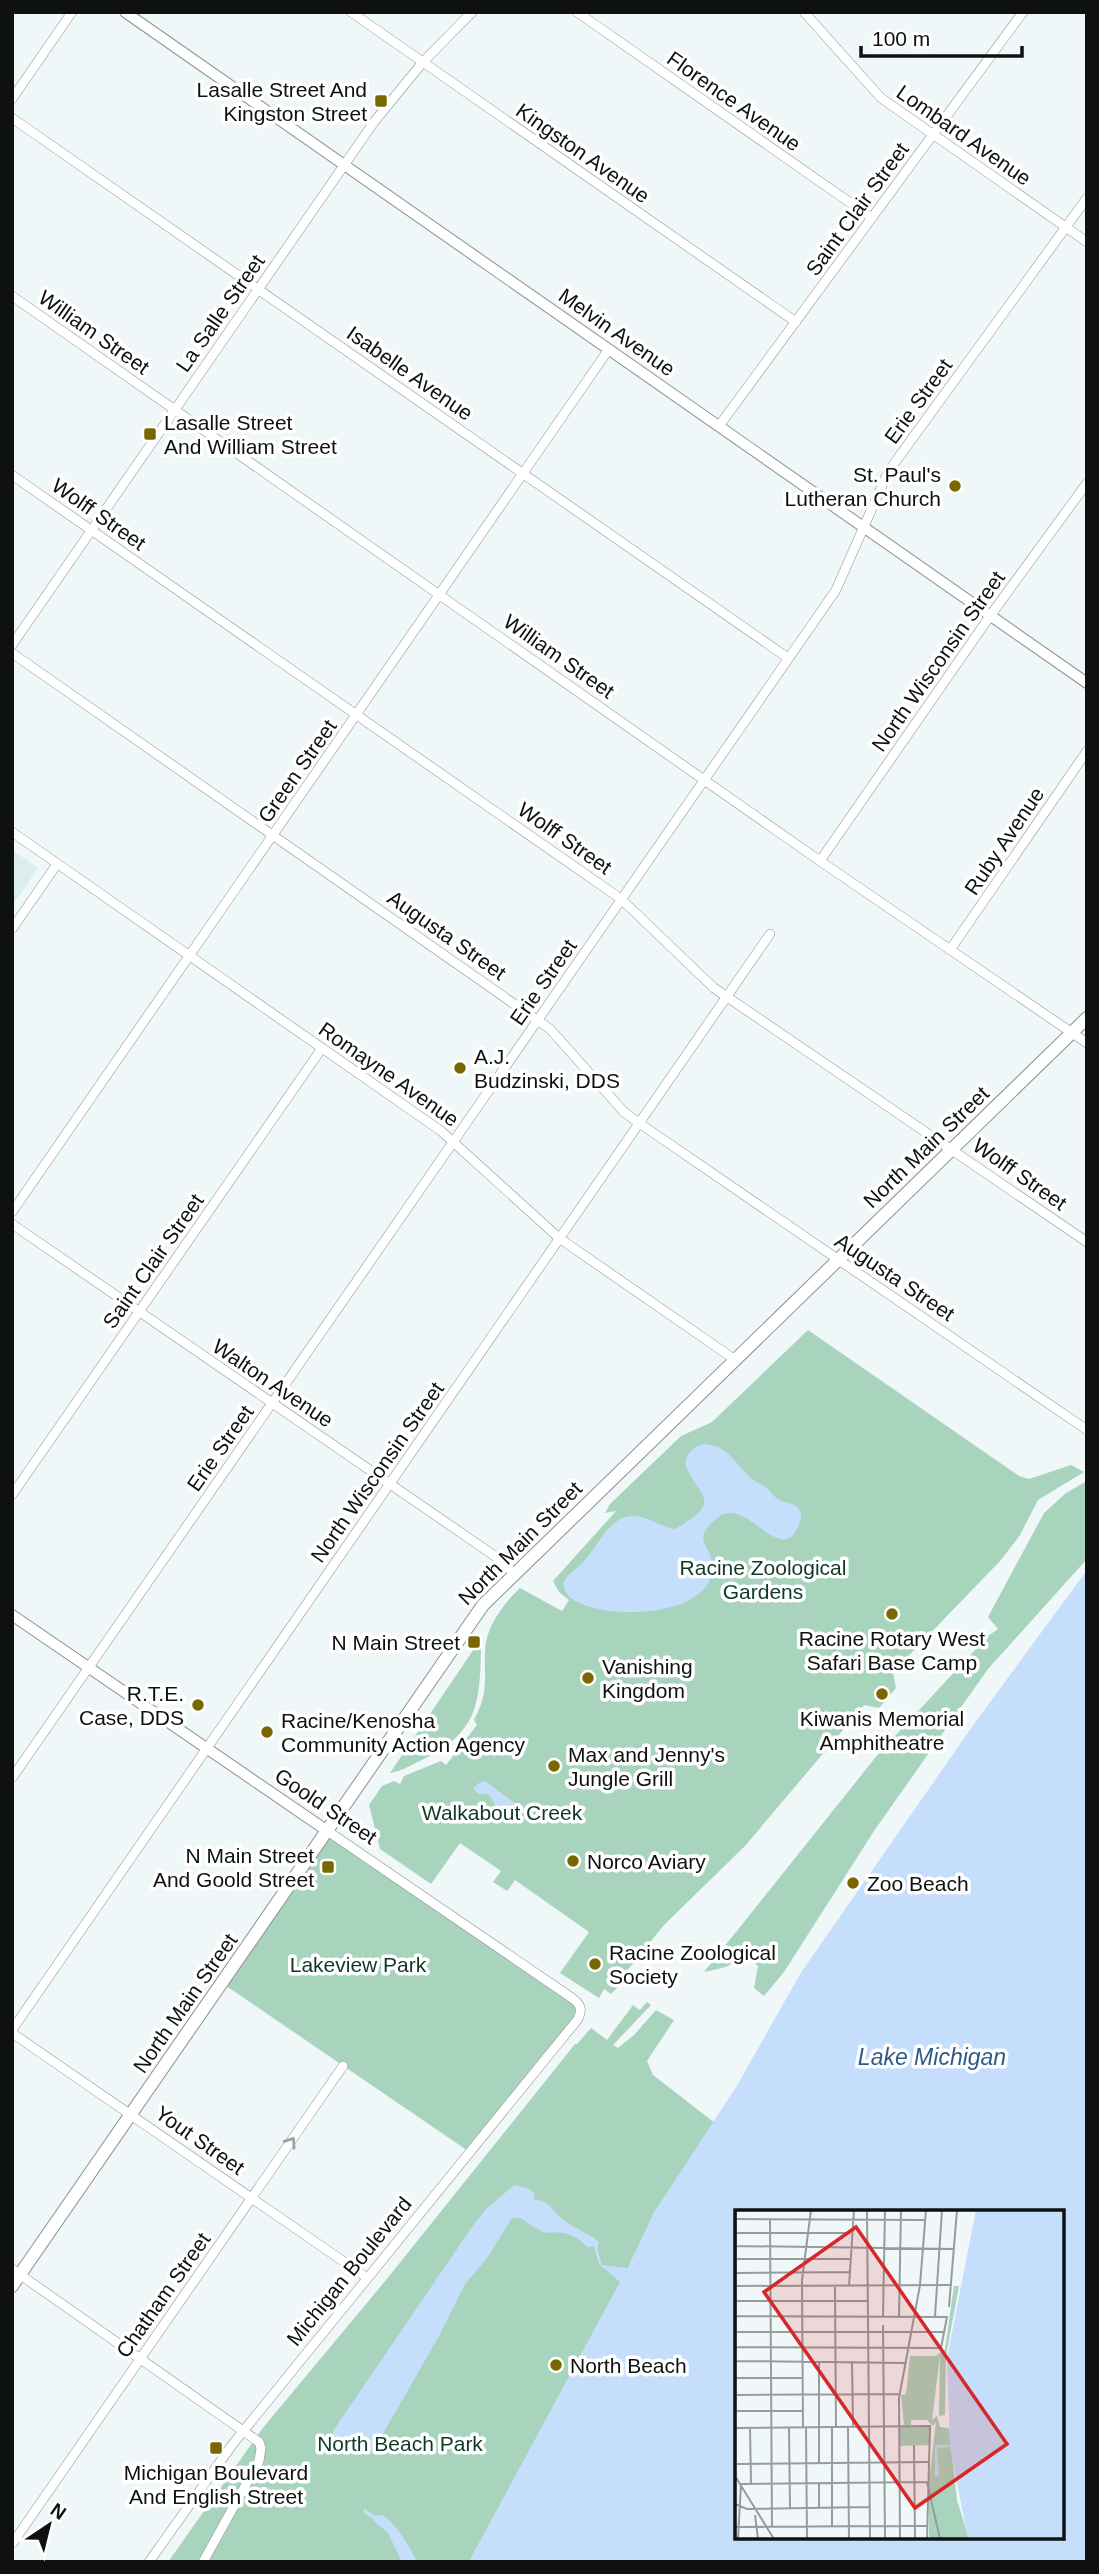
<svg xmlns="http://www.w3.org/2000/svg" width="1099" height="2574" font-family="Arial,sans-serif">
<rect width="100%" height="100%" fill="#f0f7f8"/>
<polygon fill="#dcedee" points="12,850 38,868 12,906"/>
<g fill="#a8d4be">
<path d="M808,1330L1019,1476L1029,1479L1071,1465L1084,1472L1038,1500L1020,1535L1001,1560L893,1672L896,1688L879,1708L864,1705L745,1846L664,1925L626,1972L630,1975L611,1994L604,1989L599,1998L560,1973L589,1932L515,1880L507,1891L493,1882L501,1871L460,1843L431,1884L380,1849L369,1805L382,1786L394,1781L400,1784L404,1776L441,1761L446,1765L477,1725L474,1720C489,1692 484,1680 485,1650C486,1627 504,1603 520,1588L562,1611L569,1600L559,1592L553,1581L616,1511L605,1513L610,1504L681,1436L712,1422Z"/>
<polygon points="1087,1481 1087,1559 988,1669 874,1831 784,1972 764,1996 754,1988 758,1966 745,1956 726,1967 704,1972 879,1753 988,1636 998,1629 988,1617 1044,1513 1066,1493"/>
<path d="M478,1643L481,1645C480,1703 479,1733 420,1761C411,1765 400,1772 390,1773Z"/>
<polygon points="326,1830 572,1998 581,2012 468,2151 222,1983"/>
<polygon points="647,2002 651,2005 613,2045 618,2048 634,2035 656,2010 674,2020 647,2061 653,2075 715,2123 655,2211 628,2268 469,2562 168,2562 262,2429 386,2280 575,2044 577,2044 591,2028 607,2040 633,2005 640,2010"/>
</g>
<g fill="#c5defb" fill-rule="evenodd">
<path d="M704,1444C728,1445 734,1463 750,1477C755,1482 762,1484 768,1489C771,1492 774,1497 779,1500C785,1503 793,1502 798,1508C802,1512 802,1517 800,1522C782,1573 747,1493 717,1518C686,1543 718,1547 712,1574C703,1614 625,1617 594,1608C580,1604 565,1599 563,1583C569,1572 579,1568 586,1559C599,1544 610,1516 633,1516C648,1516 660,1527 675,1529C725,1500 699,1499 685,1464C687,1453 692,1447 704,1444Z"/>
<path d="M1087,1570V2562H469L620,2282L599,2264L594,2246L587,2247C575,2233 561,2231 544,2233L520,2218H512L487,2258L465,2284L439,2336L376,2446L368,2453L349,2452L334,2440L333,2431L472,2227L486,2209L514,2185L529,2189L534,2193V2200C552,2200 553,2214 565,2221C576,2229 588,2233 599,2242L597,2248L602,2265L628,2268L655,2211L738,2084L800,1974L974,1724ZM737,2212H1062V2537H737Z"/>
<path d="M485,1781L520,1807L518,1815L510,1822C498,1815 497,1804 488,1794H478L473,1788L479,1783Z"/>
<path d="M382,2515C397,2524 409,2546 417,2562H402L388,2533L373,2520V2516Z"/>
</g>
<g fill="none" stroke-linecap="round" stroke-linejoin="round">
<polyline stroke="#c5defb" stroke-width="3.5" points="365,2511 375,2518"/>
<defs>
<g id="minor">
<polyline points="351,12 796,322"/>
<polyline points="577,12 872,218"/>
<polyline points="804,12 881,98 1087,242"/>
<polyline points="12,99 72,12"/>
<polyline points="12,118 788,658"/>
<polyline points="12,296 820,861 1087,1043"/>
<polyline points="719,426 1023,12"/>
<polyline points="12,475 621,899 714,988 1087,1242"/>
<polyline points="12,645 374,122 423,62 472,12"/>
<polyline points="12,653 550,1029 624,1112 639,1123 1087,1430"/>
<polyline points="12,832 441,1131 559,1238 734,1359"/>
<polyline points="820,861 990,616 1087,483"/>
<polyline points="12,929 57,864"/>
<polyline points="950,950 1087,751"/>
<polyline points="12,1212 609,349"/>
<polyline points="12,1224 502,1561 513,1573"/>
<polyline points="12,1495 322,1048"/>
<polyline points="12,1778 836,590 888,472 1087,198"/>
<polyline points="12,2030 770,934"/>
<polyline points="12,2033 366,2277"/>
<polyline points="12,2269 259,2442 261,2448 259,2461 203,2562"/>
<polyline points="12,2544 343,2066"/>
<path d="M149,2562L232,2445L578,2019C583,2009 580,2004 572,1998L326,1830"/>
</g>
<g id="tertiary">
<polyline points="125,12 1087,683"/>
<polyline points="12,1615 326,1830"/>
</g>
<polyline id="secondary" points="12,2286 483,1605 1087,1018"/>
</defs>
<use href="#minor" stroke="#8b9193" stroke-width="10"/>
<use href="#tertiary" stroke="#8b9193" stroke-width="12"/>
<use href="#secondary" stroke="#8b9193" stroke-width="14"/>
<use href="#minor" stroke="#fff" stroke-width="9"/>
<use href="#tertiary" stroke="#fff" stroke-width="10"/>
<use href="#secondary" stroke="#fff" stroke-width="12"/>
</g>
<defs><path id="oneway-chevron" d="M-2-3.5L2.5 0L-2 3.5" fill="none" stroke-width="1.6" stroke-linecap="round" stroke-linejoin="round" transform="scale(1.75)"/></defs>
<use stroke="#9fa0a0" href="#oneway-chevron" transform="translate(291 2142) rotate(-55)"/>
<g fill="#796800" stroke="#fff" stroke-width="2.5">
<rect x="374" y="94" width="14" height="14" rx="3.5"/>
<rect x="143" y="427" width="14" height="14" rx="3.5"/>
<circle cx="955" cy="486" r="7"/>
<circle cx="460" cy="1068" r="7"/>
<circle cx="892" cy="1614" r="7"/>
<rect x="467" y="1635" width="14" height="14" rx="3.5"/>
<circle cx="588" cy="1678" r="7"/>
<circle cx="882" cy="1694" r="7"/>
<circle cx="198" cy="1705" r="7"/>
<circle cx="267" cy="1732" r="7"/>
<circle cx="554" cy="1766" r="7"/>
<circle cx="573" cy="1861" r="7"/>
<rect x="321" y="1860" width="14" height="14" rx="3.5"/>
<circle cx="853" cy="1883" r="7"/>
<circle cx="595" cy="1964" r="7"/>
<circle cx="556" cy="2365" r="7"/>
<rect x="209" y="2441" width="14" height="14" rx="3.5"/>
</g>
<g text-anchor="middle" dominant-baseline="central" stroke-width="7" stroke-linejoin="round" paint-order="stroke">
<g font-size="21" fill="#0f1111" stroke="#fff" text-anchor="start">
<text x="367" y="89" text-anchor="end">Lasalle Street And<tspan x="367" dy="24">Kingston Street</tspan></text>
<text x="164" y="422">Lasalle Street<tspan x="164" dy="24">And William Street</tspan></text>
<text x="941" y="474" text-anchor="end">St. Paul's<tspan x="941" dy="24">Lutheran Church</tspan></text>
<text x="474" y="1056">A.J.<tspan x="474" dy="24">Budzinski, DDS</tspan></text>
<text x="892" y="1638" text-anchor="middle">Racine Rotary West<tspan x="892" dy="24">Safari Base Camp</tspan></text>
<text x="460" y="1642" text-anchor="end">N Main Street</text>
<text x="602" y="1666">Vanishing<tspan x="602" dy="24">Kingdom</tspan></text>
<text x="184" y="1693" text-anchor="end">R.T.E.<tspan x="184" dy="24">Case, DDS</tspan></text>
<text x="882" y="1718" text-anchor="middle">Kiwanis Memorial<tspan x="882" dy="24">Amphitheatre</tspan></text>
<text x="281" y="1720">Racine/Kenosha<tspan x="281" dy="24">Community Action Agency</tspan></text>
<text x="568" y="1754">Max and Jenny's<tspan x="568" dy="24">Jungle Grill</tspan></text>
<text x="314" y="1855" text-anchor="end">N Main Street<tspan x="314" dy="24">And Goold Street</tspan></text>
<text x="587" y="1861">Norco Aviary</text>
<text x="867" y="1883">Zoo Beach</text>
<text x="609" y="1952">Racine Zoological<tspan x="609" dy="24">Society</tspan></text>
<text x="570" y="2365">North Beach</text>
<text x="216" y="2472" text-anchor="middle">Michigan Boulevard<tspan x="216" dy="24">And English Street</tspan></text>
</g>
<g font-size="21" fill="#0f1111" stroke="#fff">
<text transform="translate(734 101) rotate(35)">Florence Avenue</text>
<text transform="translate(964 135) rotate(35)">Lombard Avenue</text>
<text transform="translate(583 153) rotate(35)">Kingston Avenue</text>
<text transform="translate(857 209) rotate(-54)">Saint Clair Street</text>
<text transform="translate(220 313) rotate(-55)">La Salle Street</text>
<text transform="translate(94 332) rotate(35)">William Street</text>
<text transform="translate(617 332) rotate(35)">Melvin Avenue</text>
<text transform="translate(410 373) rotate(35)">Isabelle Avenue</text>
<text transform="translate(918 401) rotate(-54)">Erie Street</text>
<text transform="translate(99 514) rotate(35)">Wolff Street</text>
<text transform="translate(559 656) rotate(35)">William Street</text>
<text transform="translate(938 661) rotate(-55)">North Wisconsin Street</text>
<text transform="translate(297 771) rotate(-55)">Green Street</text>
<text transform="translate(565 838) rotate(35)">Wolff Street</text>
<text transform="translate(1004 841) rotate(-56)">Ruby Avenue</text>
<text transform="translate(447 935) rotate(35)">Augusta Street</text>
<text transform="translate(543 982) rotate(-55)">Erie Street</text>
<text transform="translate(389 1074) rotate(35)">Romayne Avenue</text>
<text transform="translate(926 1147) rotate(-44)">North Main Street</text>
<text transform="translate(1020 1174) rotate(35)">Wolff Street</text>
<text transform="translate(153 1261) rotate(-55)">Saint Clair Street</text>
<text transform="translate(895 1277) rotate(34)">Augusta Street</text>
<text transform="translate(273 1383) rotate(34)">Walton Avenue</text>
<text transform="translate(220 1448) rotate(-55)">Erie Street</text>
<text transform="translate(377 1472) rotate(-55)">North Wisconsin Street</text>
<text transform="translate(520 1543) rotate(-45)">North Main Street</text>
<text transform="translate(326 1806) rotate(34)">Goold Street</text>
<text transform="translate(185 2003) rotate(-55)">North Main Street</text>
<text transform="translate(200 2140) rotate(35)">Yout Street</text>
<text transform="translate(349 2271) rotate(-51)">Michigan Boulevard</text>
<text transform="translate(163 2295) rotate(-55)">Chatham Street</text>
</g>
<g font-size="21" fill="#103829" stroke="#fff">
<text x="763" y="1567">Racine Zoological<tspan x="763" dy="24">Gardens</tspan></text>
<text x="502" y="1812">Walkabout Creek</text>
<text x="358" y="1964">Lakeview Park</text>
<text x="400" y="2443">North Beach Park</text>
</g>
<g font-size="23" font-style="italic" fill="#2f5987" stroke="#fff">
<text x="932" y="2057">Lake Michigan</text>
</g>
</g>
<g transform="translate(735 2210)">
<rect width="329" height="329" fill="#f0f7f8"/>
<path d="M219,76H224L211,146L210,205L204,206L205,145L197,210L202,206L205,217L214,218L222,290L234,329H194V271L201,212L198,216L192,210H176V215H169L166,185L171,184L175,146H201L210,139ZM164,217H196L195,235L164,236Z" fill="#a8d4be"/>
<path d="M241,0H329V329H233L215,237L202,238L204,265L200,267V235H215L212,148Z" fill="#c5defb"/>
<path fill="none" stroke="#969b9c" stroke-width="2" d="M132,0L135,329M2,9L190,10M35,9L37,317M2,23H115M0,36L219,39M1,49H115M1,63L115,62M2,76L217,75M100,76L101,217M114,76L119,0M0,91H134M214,97L222,0M0,106L212,107L206,138L0,137M148,106L150,0M164,106L166,0M200,106L207,0M148,115L150,329M2,122H210M1,151L170,153M117,151L118,217M0,168H68M2,185L164,184M2,201H68M68,217L67,70L76,0M71,217L72,329M97,217V316M113,217L114,329M0,218L195,216L192,329M15,218L16,273M54,218L55,298M179,235L180,329M84,253V151M2,254L193,252M0,266L39,329M0,267L1,0M84,273V297M0,294L12,299L135,297M20,305L23,329M164,316H192M0,317L164,316M3,329L6,274L192,272L205,329M165,329L164,188L185,75L191,0"/>
<path fill="#d62828" fill-opacity="0.15" stroke="#d62828" stroke-width="3.5" d="M121,17L272,234L180,298L29,82Z"/>
<rect width="329" height="329" fill="none" stroke="#0f1111" stroke-width="3.5"/>
</g>
<rect width="1099" height="2574" fill="none" stroke="#0f1111" stroke-width="28"/>
<g transform="translate(49 2525) rotate(35)" stroke="#ffffff" stroke-width="5" paint-order="stroke">
<path d="M0-5L12 26L0 18L-12 26Z" fill="#0f1111"/>
<text y="-10" font-size="19" font-weight="bold" text-anchor="middle" fill="#0f1111">N</text>
</g>
<path d="M861 46v10h161v-10" fill="none" stroke="#0f1111" stroke-width="3.5"/>
<text x="872" y="46" font-size="21" fill="#0f1111" stroke="#ffffff" stroke-width="5" paint-order="stroke">100 m</text>
</svg>
